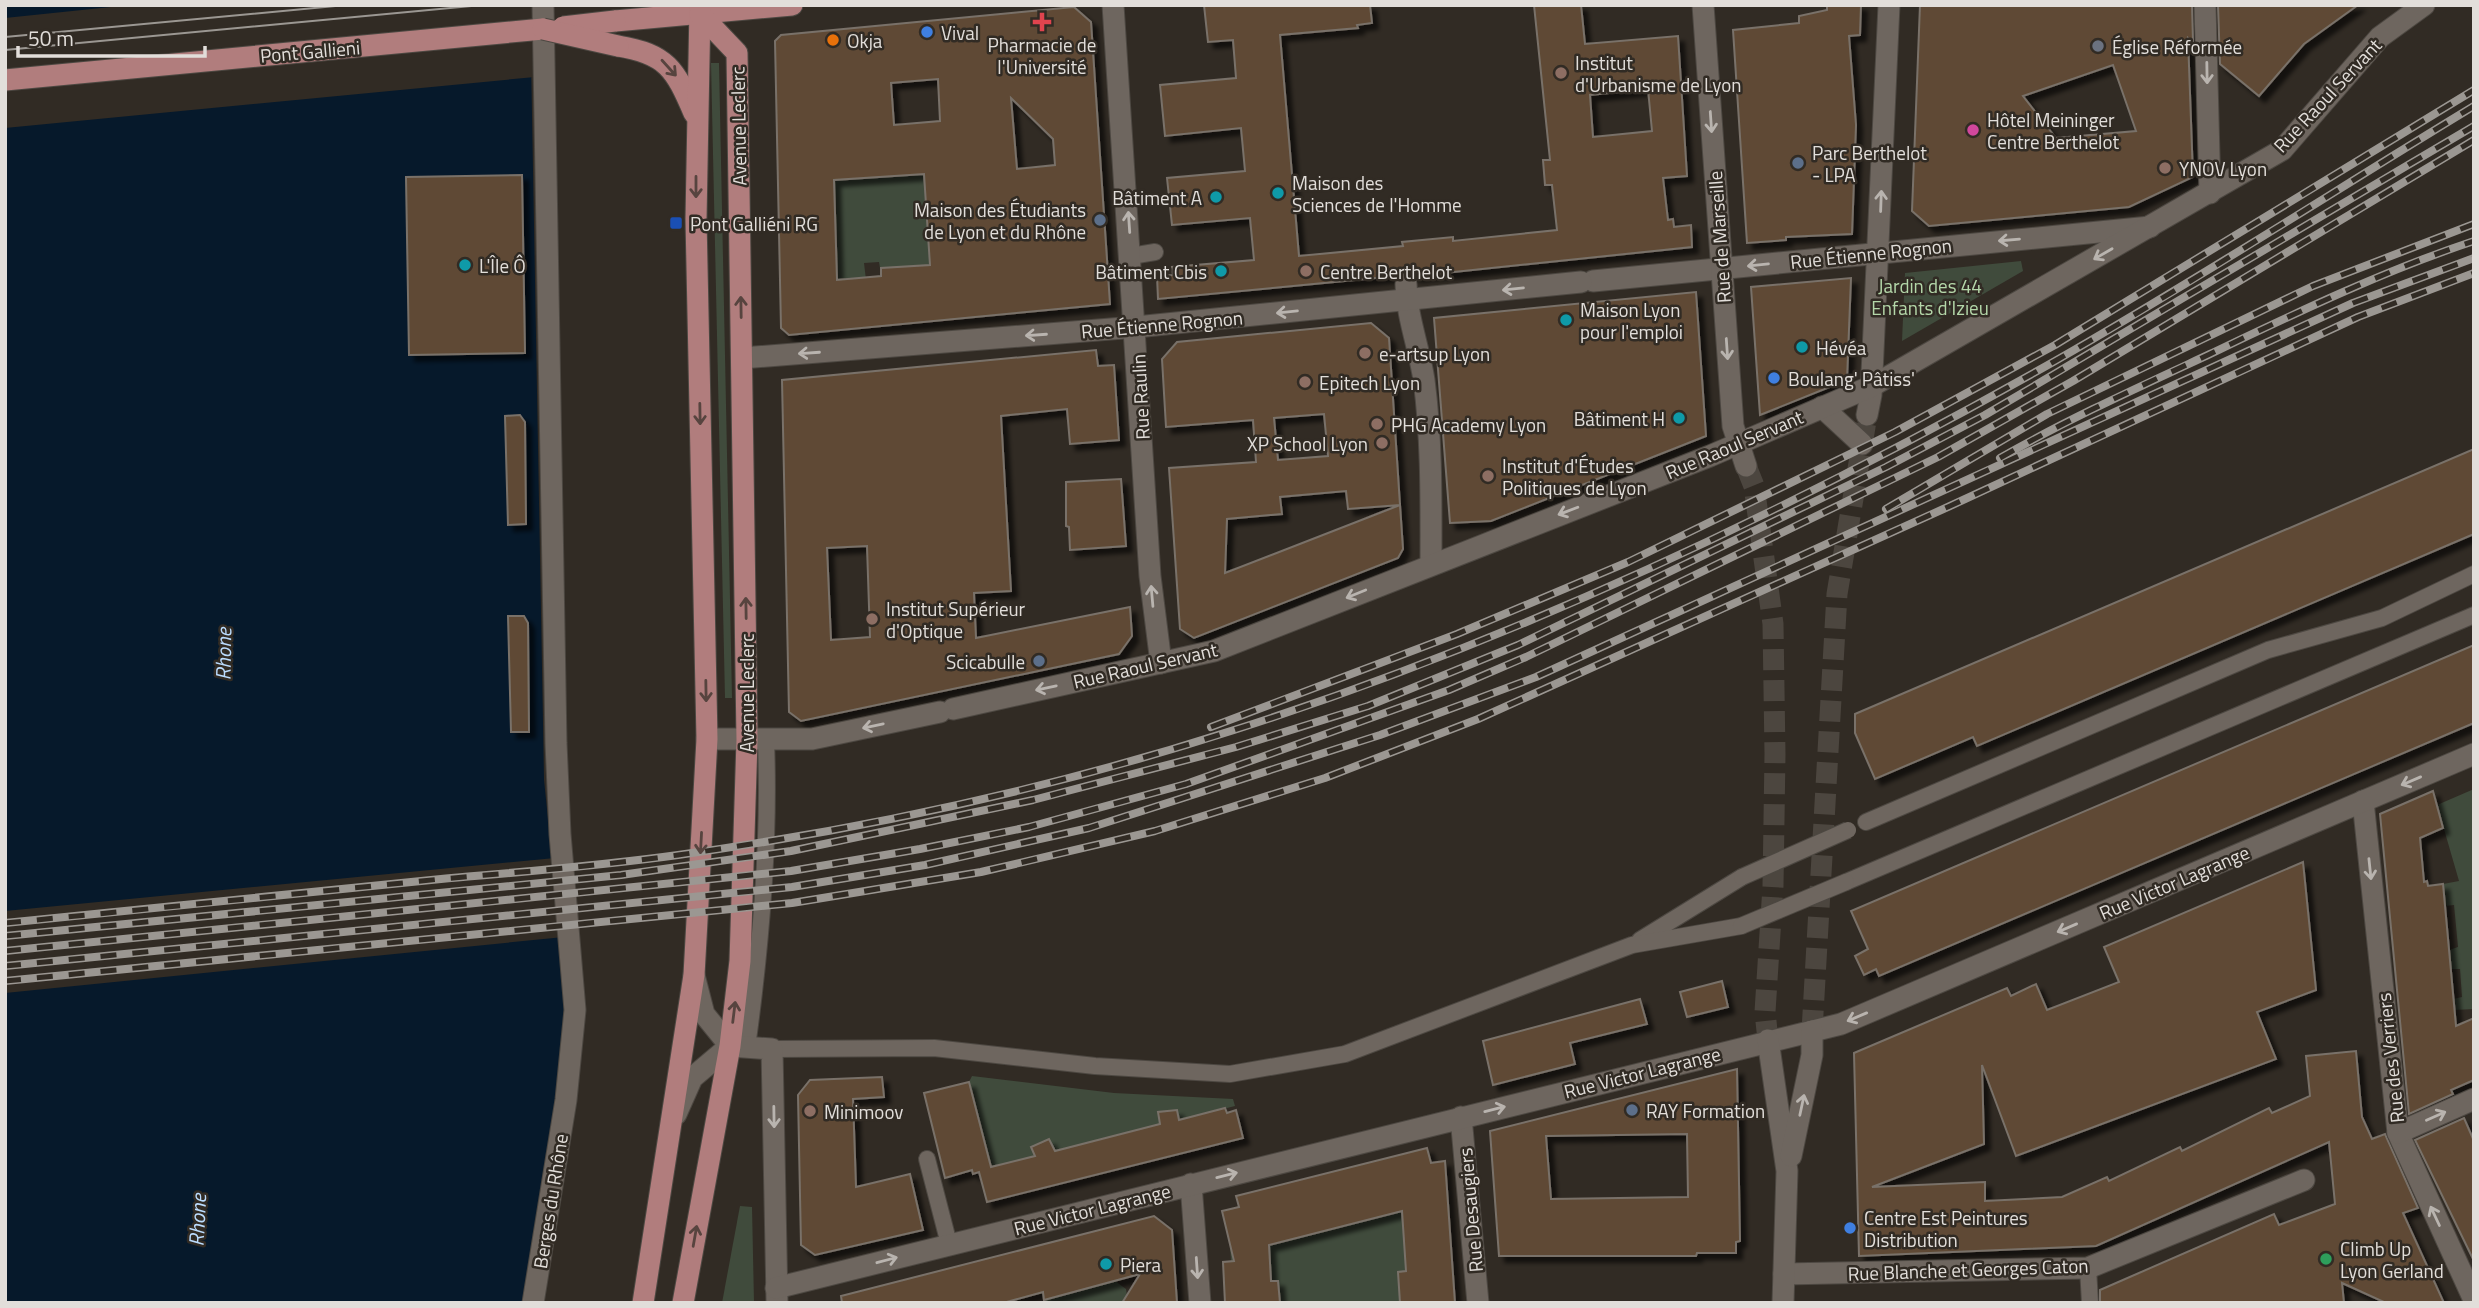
<svg xmlns="http://www.w3.org/2000/svg" width="2479" height="1308" font-family="'Titillium Web',sans-serif">
<defs>
<filter id="shadow"><feDropShadow dx="6" dy="6" stdDeviation="2" flood-color="#0009"/></filter>
</defs>
<rect width="100%" height="100%" fill="#312b24"/>
<g fill="#404b3c">
<polygon points="711,63 719,63 732,698 725,698"/>
<polygon points="924,174 930,265 880,268 879,262 864,263 867,288 837,290 834,180"/>
<polygon points="2021,261 2023,271 1902,341 1905,273"/>
<polygon points="2474,789 2474,1009 2454,1010 2453,999 2462,997 2460,969 2450,969 2449,950 2458,947 2454,905 2445,906 2443,884 2459,881 2437,805"/>
<polygon points="972,1076 1114,1093 1233,1099 1235,1106 1179,1120 1177,1110 1159,1112 1160,1124 1055,1151 1048,1139 1032,1147 1035,1156 991,1167 969,1082"/>
<polygon points="740,1206 752,1207 754,1303 722,1303"/>
<polygon points="1407,1210 1406,1271 1398,1272 1400,1303 1280,1303 1278,1281 1271,1281 1231,1261 1230,1245 1278,1243"/>
<polygon points="1115,1281 1126,1289 1127,1296 1122,1303 1045,1303 1044,1300"/>
</g>
<polygon fill="#06192b" points="5,5 530,5 544,780 563,966 564,1009 562,1063 524,1303 5,1303"/>
<g fill="#312b24">
<polygon points="130,5 533,5 535,77 5,128 5,18"/>
<polygon points="555,858 564,937 5,993 5,911"/>
</g>
<g fill="#5f4a34" stroke="#797169" stroke-width="2" fill-rule="evenodd" filter="url(#shadow)">
<path d="M1204,5H1370L1372,23L1357,25L1358,28L1280,35L1299,256L1403,246L1402,242L1453,237V241L1557,230L1552,185H1545L1543,160H1550L1534,5H1581L1585,44L1678,36L1687,176L1663,178L1668,220L1673,219L1674,227L1691,225L1692,247L1416,276L1404,271L1396,276L1158,299L1157,276L1173,275L1172,267L1254,260L1250,218L1172,225L1167,178L1245,171L1241,128L1165,136L1160,85L1236,78L1233,40L1208,42ZM1648,89L1652,131L1593,137L1590,95Z"/>
<polygon points="1827,5 1861,5 1860,35 1849,36 1856,125 1852,234 1786,237 1786,240 1747,243 1733,30 1799,23 1799,16 1827,10"/>
<path d="M1920,5H2192L2193,42L2188,38L2193,177L2129,207L1929,226L1912,211ZM2113,65L2136,131L2056,138L2023,96Z"/>
<polygon points="2218,5 2358,5 2304,44 2259,96 2220,64"/>
<path d="M1074,7L1091,22L1110,304L789,335L781,328L775,41L781,35ZM938,79L940,121L894,125L891,83ZM1011,98L1053,139L1055,165L1017,169ZM924,174L930,265L881,268V276L837,280L834,180Z"/>
<polygon points="522,175 525,353 409,355 406,177"/>
<polygon points="1851,278 1847,380 1760,415 1751,287"/>
<polygon points="1696,292 1706,436 1491,521 1450,523 1434,318"/>
<path d="M1371,323L1389,338L1400,505L1348,509L1346,491L1280,497L1282,514L1227,519L1225,573L1400,505L1403,549L1398,558L1194,638L1180,629L1169,468L1256,462L1253,420L1166,427L1162,359L1177,342ZM1324,414L1328,456L1278,460L1274,418Z"/>
<path d="M1096,350L1098,366L1114,365L1119,440L1070,444L1067,409L1001,416L1011,591L974,593L976,638L1130,607L1132,636L1119,654L801,721L789,712L782,380ZM867,546L870,637L831,640L827,548Z"/>
<polygon points="520,415 525,422 526,524 508,525 505,416"/>
<polygon points="2474,449 2474,534 1977,746 1973,737 1875,779 1855,733 1855,714"/>
<polygon points="1121,479 1126,546 1070,550 1069,527 1066,526 1066,482"/>
<polygon points="508,616 524,616 528,623 529,732 511,732"/>
<polygon points="2474,645 2474,723 1879,976 1876,969 1864,975 1855,956 1868,949 1851,911"/>
<polygon points="2433,791 2443,828 2420,838 2424,882 2427,881 2428,886 2443,884 2456,1026 2474,1018 2474,1080 2451,1090 2453,1094 2409,1114 2380,814"/>
<polygon points="2303,862 2316,990 2257,1012 2276,1059 2016,1156 1982,1065 1984,1144 1872,1187 1985,1182 1985,1201 2062,1197 2107,1177 2109,1181 2180,1147 2182,1151 2269,1108 2272,1113 2310,1096 2306,1056 2356,1051 2362,1117 2372,1139 2385,1134 2418,1208 2403,1213 2444,1303 2386,1303 2342,1283 2344,1303 2100,1303 2100,1290 2274,1214 2279,1225 2335,1204 2329,1142 2096,1246 1859,1256 1854,1053 2007,988 2011,996 2036,984 2047,1010 2119,982 2104,947"/>
<polygon points="1722,981 1728,1007 1687,1017 1680,992"/>
<polygon points="1640,999 1647,1024 1570,1043 1575,1064 1493,1085 1483,1041"/>
<path d="M1737,1069L1740,1241L1736,1242V1253H1697L1696,1256H1499L1490,1131ZM1687,1134L1688,1197L1551,1199L1546,1136Z"/>
<polygon points="882,1077 884,1097 853,1099 856,1187 910,1174 923,1230 815,1255 801,1245 798,1095 810,1080"/>
<polygon points="969,1082 991,1167 1035,1156 1031,1147 1049,1139 1055,1151 1160,1124 1158,1112 1177,1110 1179,1120 1225,1108 1227,1113 1236,1110 1243,1138 987,1202 979,1172 973,1174 972,1170 945,1178 924,1093"/>
<polygon points="2464,1118 2474,1141 2474,1261 2415,1140"/>
<polygon points="1427,1148 1431,1163 1445,1161 1455,1303 1400,1303 1398,1272 1406,1271 1402,1211 1269,1245 1271,1281 1278,1281 1280,1303 1225,1303 1223,1262 1234,1261 1222,1211 1239,1207 1236,1196"/>
<polygon points="1154,1216 1172,1230 1177,1303 1122,1303 1140,1274 1044,1300 1043,1292 1003,1303 842,1303 841,1296"/>
</g>
<g fill="none" stroke-linecap="round" stroke-linejoin="round">
<g stroke="#4c463f" stroke-width="21" stroke-dasharray="21 10" stroke-linecap="butt">
<polyline points="1746,466 1754,486 1773,624 1775,754 1773,886 1765,1012 1768,1040"/>
<polyline points="1812,1031 1837,594 1867,415"/>
</g>
<defs>
<g id="lane">
<polyline points="1131,256 1155,252"/>
<polyline points="1866,822 2268,650 2382,618 2474,574"/>
<polyline points="1846,882 2474,615"/>
<polyline points="1640,940 1742,877"/>
<path d="M747,1047C761,946 770,843 766,741"/>
<polyline points="772,1049 934,1048 1095,1066 1230,1074 1345,1054 1632,945 1741,926"/>
<polyline points="927,1159 949,1244"/>
<polyline points="2088,1268 2090,1303"/>
</g>
<g id="street">
<polyline points="1113,5 1150,576 1161,663"/>
<polyline points="2205,5 2210,193"/>
<polyline points="1593,281 2150,227"/>
<path d="M1406,284C1407,318 1419,347 1424,380C1432,441 1431,503 1431,564"/>
<polyline points="742,358 1136,327 1581,282"/>
<polyline points="2363,801 2398,1133 2474,1300"/>
<polyline points="694,975 704,1014 730,1046"/>
<polyline points="676,1114 692,1078 730,1046 772,1049 777,1301"/>
<polyline points="1461,1117 1478,1303"/>
<polyline points="2398,1133 2474,1099"/>
<polyline points="1191,1184 1200,1303"/>
<polyline points="1784,1274 2088,1268 2304,1180"/>
<polyline points="776,1288 1841,1024 2474,754"/>
<polyline points="533,1303 566,1100 575,1010 560,834 556,743 543,5"/>
</g>
<g id="secondary">
<polyline points="1703,5 1733,426 1746,466"/>
<polyline points="1822,407 1862,444"/>
<polyline points="1867,415 1871,395 1889,5"/>
<polyline points="953,709 1214,651 1710,456 1872,386 2282,150 2380,37 2424,5"/>
<polyline points="707,739 812,739 940,712"/>
<polyline points="1768,1040 1787,1171 1783,1303"/>
<polyline points="1791,1156 1812,1055 1812,1031"/>
</g>
<g id="primary">
<polyline points="615,21 792,5"/>
<path d="M618,46C667,54 675,69 694,113"/>
<polyline points="5,80 543,29"/>
<polyline points="643,1303 694,975 707,739 696,219 700,7"/>
<polyline points="683,1303 730,1046 740,961 747,740 737,53 700,14"/>
</g>
</defs>
<use href="#lane" stroke="#4d4842" stroke-width="18"/>
<use href="#street" stroke="#4d4842" stroke-width="23"/>
<use href="#secondary" stroke="#4d4842" stroke-width="23"/>
<use href="#primary" stroke="#4d4842" stroke-width="23"/>
<use href="#lane" stroke="#6e665f" stroke-width="16"/>
<use href="#street" stroke="#6e665f" stroke-width="21"/>
<use href="#secondary" stroke="#6e665f" stroke-width="21"/>
<use href="#primary" stroke="#b17d7d" stroke-width="21"/>
<g stroke="#9b9792" stroke-width="2">
<polyline points="5,37 346,5"/>
<polyline points="5,50 482,5"/>
</g>
<defs>
<g id="rail">
<path d="M2000,458C2068,419 2139,387 2210,354C2296,313 2383,271 2474,241"/>
<polyline points="1886,509 2047,414 2313,286 2474,224"/>
<polyline points="1211,727 1457,634 1628,562 1895,432 2055,345 2474,90"/>
<path d="M5,923C150,909 295,894 441,879C520,872 599,866 678,855C865,829 1054,788 1234,730C1516,640 1797,507 2055,361C2197,280 2334,191 2474,106"/>
<polyline points="5,936 621,875 791,851 1033,800 1236,747 1368,706 1518,645 1886,467 1985,415 2474,126"/>
<polyline points="5,951 791,871 920,849 1029,827 1186,784 1449,690 1526,657 1938,457 2073,381 2474,140"/>
<polyline points="5,966 792,887 925,865 1089,828 1380,735 1536,677 2353,303 2474,258"/>
<polyline points="5,981 792,903 981,872 1155,831 1325,778 1478,719 1950,506 2358,317 2474,273"/>
</g>
</defs>
<use href="#rail" stroke="#9b9792" stroke-width="8"/>
<use href="#rail" stroke="#312b24" stroke-width="5" stroke-dasharray="16" stroke-linecap="butt"/>
<defs>
<g id="lane-bridge">
<polyline points="1742,877 1848,830"/>
<polyline points="1741,926 1846,882"/>
</g>
<g id="primary-bridge">
<polyline points="563,27 615,21"/>
<polyline points="543,29 618,46"/>
</g>
</defs>
<use href="#lane-bridge" stroke="#4d4842" stroke-width="18" stroke-linecap="butt"/>
<use href="#primary-bridge" stroke="#4d4842" stroke-width="23" stroke-linecap="butt"/>
<use href="#lane-bridge" stroke="#6e665f" stroke-width="16"/>
<use href="#primary-bridge" stroke="#b17d7d" stroke-width="21"/>
</g>
<defs><path id="oneway-shaft" d="M-6 0H5M1.5-3L5.5 0L1.5 3" fill="none" stroke-width="1.6" stroke-linecap="round" stroke-linejoin="round" transform="scale(1.75)"/></defs>
<g stroke="#57443f">
<use href="#oneway-shaft" transform="translate(669 68) rotate(48)"/>
<use href="#oneway-shaft" transform="translate(696 187) rotate(90)"/>
<use href="#oneway-shaft" transform="translate(741 307) rotate(-91)"/>
<use href="#oneway-shaft" transform="translate(700 414) rotate(89)"/>
<use href="#oneway-shaft" transform="translate(746 608) rotate(-91)"/>
<use href="#oneway-shaft" transform="translate(706 691) rotate(89)"/>
<use href="#oneway-shaft" transform="translate(701 843) rotate(93)"/>
<use href="#oneway-shaft" transform="translate(734 1012) rotate(-83)"/>
<use href="#oneway-shaft" transform="translate(695 1236) rotate(-80)"/>
</g>
<g stroke="#b9b4af">
<use href="#oneway-shaft" transform="translate(2207 73) rotate(89)"/>
<use href="#oneway-shaft" transform="translate(1711 122) rotate(86)"/>
<use href="#oneway-shaft" transform="translate(1881 201) rotate(-88)"/>
<use href="#oneway-shaft" transform="translate(1129 222) rotate(-94)"/>
<use href="#oneway-shaft" transform="translate(2009 240) rotate(175)"/>
<use href="#oneway-shaft" transform="translate(2103 254) rotate(150)"/>
<use href="#oneway-shaft" transform="translate(1758 265) rotate(174)"/>
<use href="#oneway-shaft" transform="translate(1513 289) rotate(174)"/>
<use href="#oneway-shaft" transform="translate(1287 312) rotate(174)"/>
<use href="#oneway-shaft" transform="translate(1036 335) rotate(176)"/>
<use href="#oneway-shaft" transform="translate(1727 349) rotate(86)"/>
<use href="#oneway-shaft" transform="translate(809 353) rotate(176)"/>
<use href="#oneway-shaft" transform="translate(1568 511) rotate(159)"/>
<use href="#oneway-shaft" transform="translate(1356 594) rotate(158)"/>
<use href="#oneway-shaft" transform="translate(1152 596) rotate(-95)"/>
<use href="#oneway-shaft" transform="translate(1046 688) rotate(168)"/>
<use href="#oneway-shaft" transform="translate(873 726) rotate(168)"/>
<use href="#oneway-shaft" transform="translate(2411 781) rotate(157)"/>
<use href="#oneway-shaft" transform="translate(2370 869) rotate(84)"/>
<use href="#oneway-shaft" transform="translate(2067 928) rotate(157)"/>
<use href="#oneway-shaft" transform="translate(1857 1017) rotate(157)"/>
<use href="#oneway-shaft" transform="translate(1802 1105) rotate(-78)"/>
<use href="#oneway-shaft" transform="translate(1495 1109) rotate(-14)"/>
<use href="#oneway-shaft" transform="translate(2436 1116) rotate(-24)"/>
<use href="#oneway-shaft" transform="translate(774 1117) rotate(89)"/>
<use href="#oneway-shaft" transform="translate(1227 1175) rotate(-14)"/>
<use href="#oneway-shaft" transform="translate(2435 1216) rotate(-115)"/>
<use href="#oneway-shaft" transform="translate(887 1260) rotate(-15)"/>
<use href="#oneway-shaft" transform="translate(1197 1268) rotate(86)"/>
</g>
<path fill="#e0444e" stroke="#312b24" stroke-width="2.5" d="M1038.5 11.5h7v7h7v7h-7v7h-7v-7h-7v-7h7z"/>
<g fill="#3f7fe0" stroke="#312b24" stroke-width="2.5">
<circle cx="927" cy="32" r="7"/>
<circle cx="1774" cy="378" r="7"/>
<circle cx="1850" cy="1228" r="7"/>
</g>
<circle fill="#e8710a" stroke="#312b24" stroke-width="2.5" cx="833" cy="40" r="7"/>
<circle fill="#6b7280" stroke="#312b24" stroke-width="2.5" cx="2098" cy="46" r="7"/>
<g fill="#8d6e63" stroke="#312b24" stroke-width="2.5">
<circle cx="1561" cy="73" r="7"/>
<circle cx="2165" cy="168" r="7"/>
<circle cx="1306" cy="271" r="7"/>
<circle cx="1365" cy="353" r="7"/>
<circle cx="1305" cy="382" r="7"/>
<circle cx="1377" cy="424" r="7"/>
<circle cx="1382" cy="443" r="7"/>
<circle cx="1488" cy="476" r="7"/>
<circle cx="872" cy="619" r="7"/>
<circle cx="810" cy="1111" r="7"/>
</g>
<circle fill="#d1479c" stroke="#312b24" stroke-width="2.5" cx="1973" cy="130" r="7"/>
<g fill="#5c6f8a" stroke="#312b24" stroke-width="2.5">
<circle cx="1798" cy="163" r="7"/>
<circle cx="1100" cy="220" r="7"/>
<circle cx="1039" cy="661" r="7"/>
<circle cx="1632" cy="1110" r="7"/>
</g>
<g fill="#0f9aa8" stroke="#312b24" stroke-width="2.5">
<circle cx="1278" cy="193" r="7"/>
<circle cx="1216" cy="197" r="7"/>
<circle cx="465" cy="265" r="7"/>
<circle cx="1221" cy="271" r="7"/>
<circle cx="1566" cy="320" r="7"/>
<circle cx="1802" cy="347" r="7"/>
<circle cx="1679" cy="418" r="7"/>
<circle cx="1106" cy="1264" r="7"/>
</g>
<rect fill="#1a4fb4" stroke="#312b24" stroke-width="2.5" x="669" y="216" width="14" height="14" rx="3.5"/>
<circle fill="#2e9e5b" stroke="#312b24" stroke-width="2.5" cx="2326" cy="1259" r="7"/>
<g text-anchor="middle" dominant-baseline="central" stroke-width="5" stroke-linejoin="round" paint-order="stroke">
<g font-size="19" fill="#e2deda" stroke="#312b24" text-anchor="start">
<text x="941" y="32">Vival</text>
<text x="847" y="40">Okja</text>
<text x="1042" y="44" text-anchor="middle">Pharmacie de<tspan x="1042" dy="22">l'Université</tspan></text>
<text x="2112" y="46">Église Réformée</text>
<text x="1575" y="62">Institut<tspan x="1575" dy="22">d'Urbanisme de Lyon</tspan></text>
<text x="1987" y="119">Hôtel Meininger<tspan x="1987" dy="22">Centre Berthelot</tspan></text>
<text x="1812" y="152">Parc Berthelot<tspan x="1812" dy="22">- LPA</tspan></text>
<text x="2179" y="168">YNOV Lyon</text>
<text x="1292" y="182">Maison des<tspan x="1292" dy="22">Sciences de l'Homme</tspan></text>
<text x="1202" y="197" text-anchor="end">Bâtiment A</text>
<text x="1086" y="209" text-anchor="end">Maison des Étudiants<tspan x="1086" dy="22">de Lyon et du Rhône</tspan></text>
<text x="690" y="223">Pont Galliéni RG</text>
<text x="479" y="265">L'Île Ô</text>
<text x="1207" y="271" text-anchor="end">Bâtiment Cbis</text>
<text x="1320" y="271">Centre Berthelot</text>
<text x="1580" y="309">Maison Lyon<tspan x="1580" dy="22">pour l'emploi</tspan></text>
<text x="1816" y="347">Hévéa</text>
<text x="1379" y="353">e-artsup Lyon</text>
<text x="1788" y="378">Boulang' Pâtiss'</text>
<text x="1319" y="382">Epitech Lyon</text>
<text x="1665" y="418" text-anchor="end">Bâtiment H</text>
<text x="1391" y="424">PHG Academy Lyon</text>
<text x="1368" y="443" text-anchor="end">XP School Lyon</text>
<text x="1502" y="465">Institut d'Études<tspan x="1502" dy="22">Politiques de Lyon</tspan></text>
<text x="886" y="608">Institut Supérieur<tspan x="886" dy="22">d'Optique</tspan></text>
<text x="1025" y="661" text-anchor="end">Scicabulle</text>
<text x="1646" y="1110">RAY Formation</text>
<text x="824" y="1111">Minimoov</text>
<text x="1864" y="1217">Centre Est Peintures<tspan x="1864" dy="22">Distribution</tspan></text>
<text x="2340" y="1248">Climb Up<tspan x="2340" dy="22">Lyon Gerland</tspan></text>
<text x="1120" y="1264">Piera</text>
</g>
<g font-size="19" fill="#e2deda" stroke="#312b24">
<text transform="translate(310 51) rotate(-5)">Pont Gallieni</text>
<text transform="translate(2327 95) rotate(-47)">Rue Raoul Servant</text>
<text transform="translate(738 126) rotate(-91)">Avenue Leclerc</text>
<text transform="translate(1719 237) rotate(-94)">Rue de Marseille</text>
<text transform="translate(1871 253) rotate(-6)">Rue Étienne Rognon</text>
<text transform="translate(1162 324) rotate(-5)">Rue Étienne Rognon</text>
<text transform="translate(1140 397) rotate(-93)">Rue Raulin</text>
<text transform="translate(1734 444) rotate(-23)">Rue Raoul Servant</text>
<text transform="translate(1145 665) rotate(-13)">Rue Raoul Servant</text>
<text transform="translate(746 693) rotate(-90)">Avenue Leclerc</text>
<text transform="translate(2174 882) rotate(-23)">Rue Victor Lagrange</text>
<text transform="translate(2390 1058) rotate(-96)">Rue des Verriers</text>
<text transform="translate(1642 1072) rotate(-14)">Rue Victor Lagrange</text>
<text transform="translate(550 1201) rotate(-81)">Berges du Rhône</text>
<text transform="translate(1092 1209) rotate(-14)">Rue Victor Lagrange</text>
<text transform="translate(1470 1210) rotate(-95)">Rue Desaugiers</text>
<text transform="translate(1968 1269) rotate(-2)">Rue Blanche et Georges Caton</text>
</g>
<g font-size="19" fill="#b4d7a9" stroke="#312b24">
<text x="1930" y="285">Jardin des 44<tspan x="1930" dy="22">Enfants d'Izieu</tspan></text>
</g>
<g font-size="21" font-style="italic" fill="#bbdcfe" stroke="#312b24">
<text transform="translate(223 654) rotate(-89)">Rhone</text>
<text transform="translate(197 1220) rotate(-87)">Rhone</text>
</g>
</g>
<rect width="2479" height="1308" fill="none" stroke="#e2deda" stroke-width="14"/>
<path d="M18 46v10h187v-10" fill="none" stroke="#e2deda" stroke-width="3.5"/>
<text x="28" y="46" font-size="21" fill="#e2deda" stroke="#312b24" stroke-width="5" paint-order="stroke">50 m</text>
</svg>
